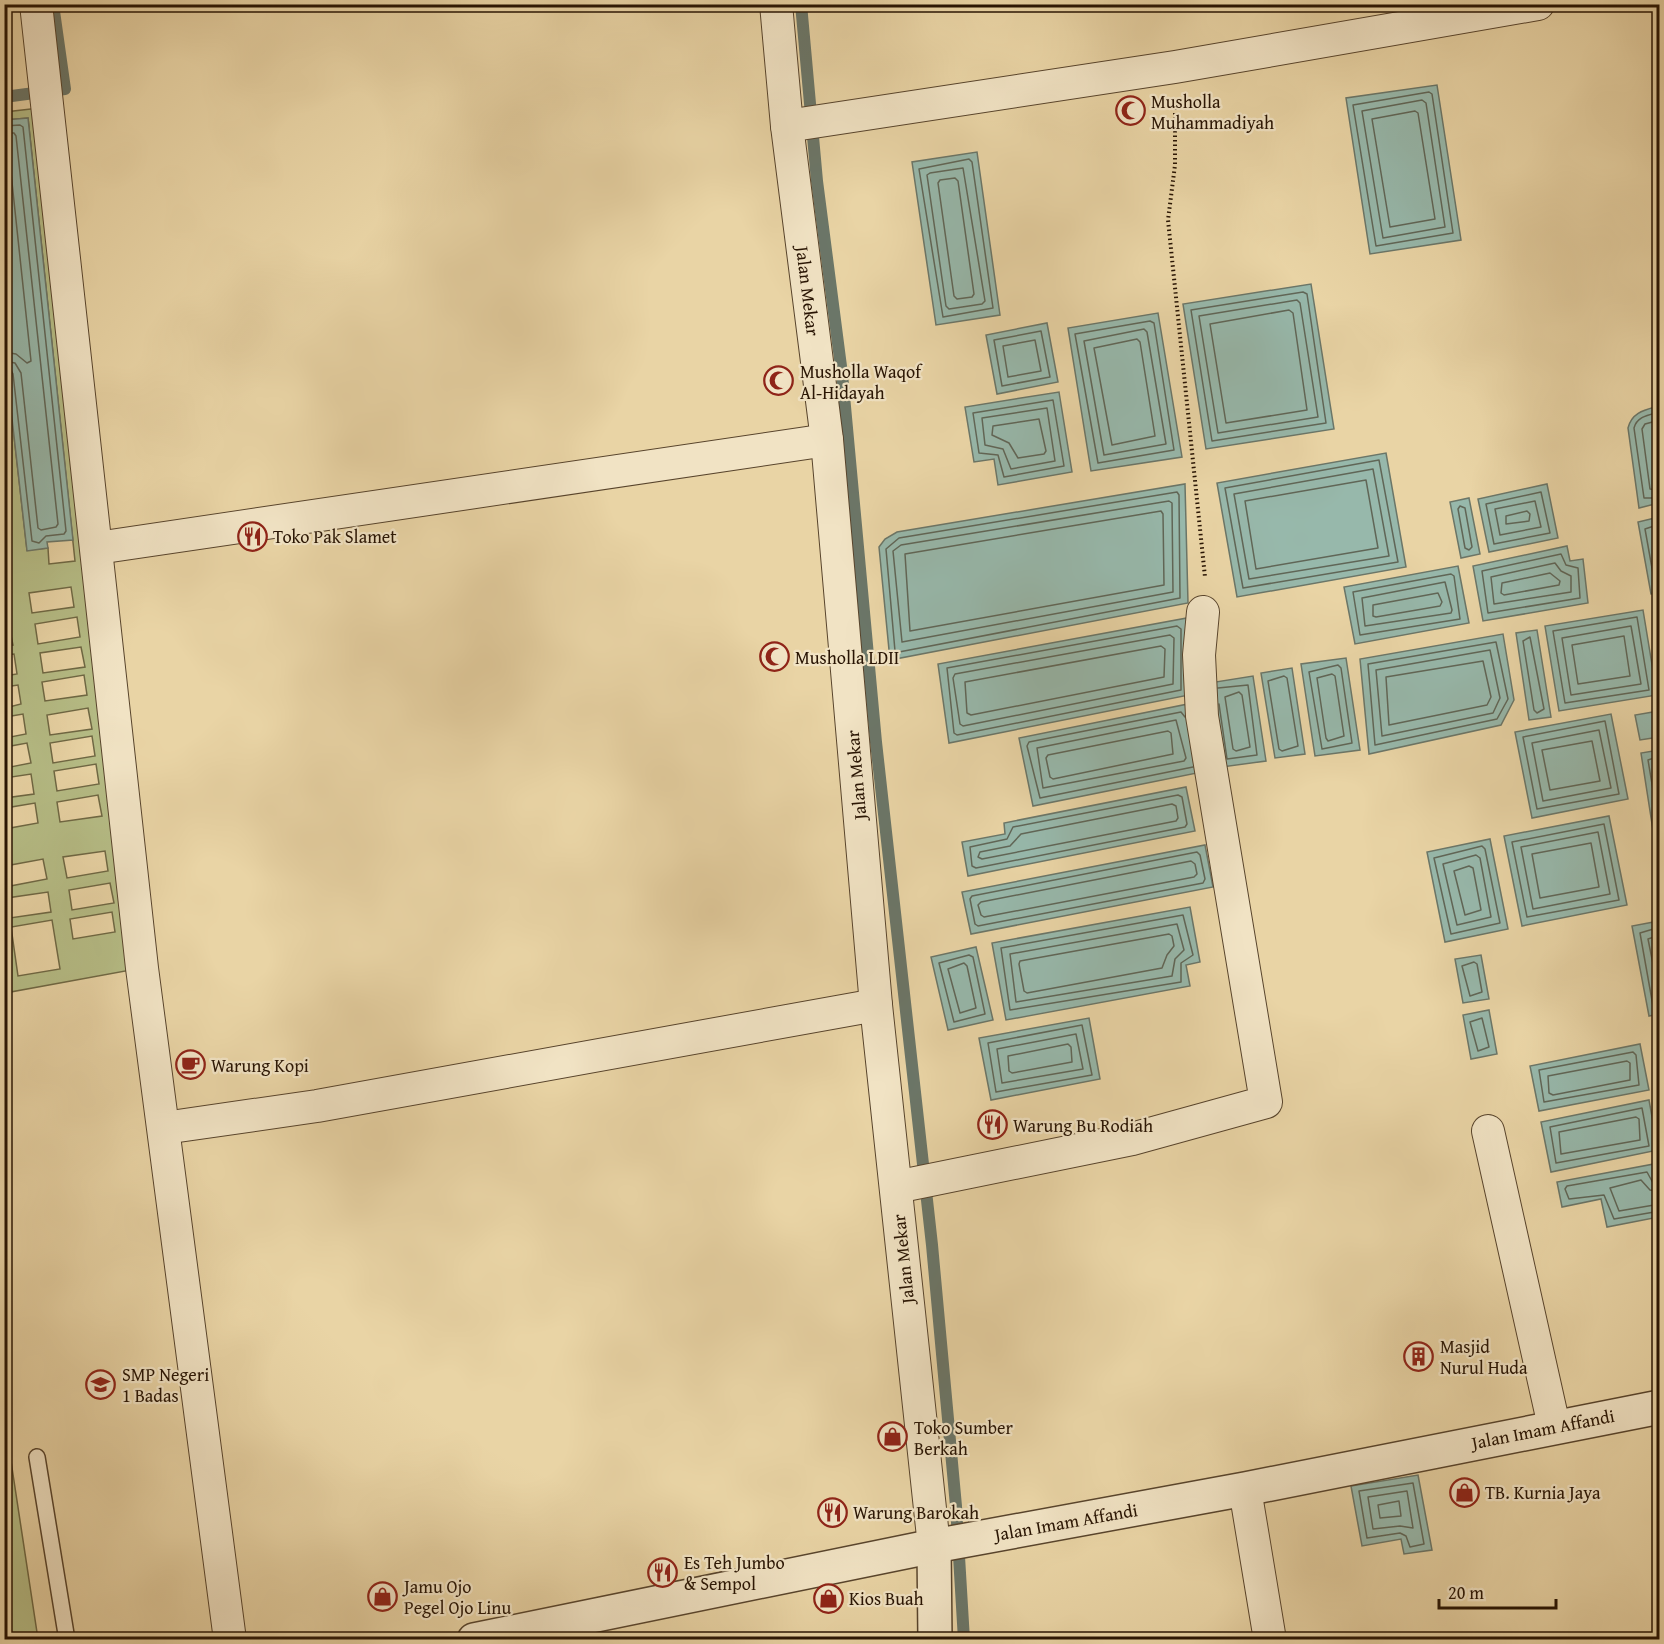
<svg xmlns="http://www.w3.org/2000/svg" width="1664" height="1644" font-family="'Gentium Book Plus',serif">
<rect width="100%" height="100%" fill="#e9d4a5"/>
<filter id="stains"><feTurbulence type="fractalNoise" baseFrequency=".00333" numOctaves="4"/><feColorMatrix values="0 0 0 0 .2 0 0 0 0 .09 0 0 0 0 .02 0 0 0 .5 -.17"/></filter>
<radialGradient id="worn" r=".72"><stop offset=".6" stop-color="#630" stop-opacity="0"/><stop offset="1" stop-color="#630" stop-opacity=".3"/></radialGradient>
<g fill="#b6bd86" stroke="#6f6844" stroke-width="1.5" fill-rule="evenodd">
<path d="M48,107L142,968L5,993V884V887L47,879L43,859L5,866V829L38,823L35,803L5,808V798L34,794L31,774L5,778V768L31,763L27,743L5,747V738L26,734L23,714L5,717V708L21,704L18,685L4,687L5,676L17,674L14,654L4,655L5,646L13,645L9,626H4L5,616L8,615L5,584L7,583L4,567V348L27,550L48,548L49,564L75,561L28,118L5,120V112ZM71,587L74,607L32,613L29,593ZM77,617L80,637L38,644L35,624ZM81,647L85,667L43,673L40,653ZM84,675L87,695L45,701L42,682ZM88,708L92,729L50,735L47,715ZM92,736L95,756L53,763L50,743ZM96,764L99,784L57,791L54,771ZM98,795L102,816L60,822L57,802ZM105,851L108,871L67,878L63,857ZM110,883L114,903L72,910L69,890ZM48,892L51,912L10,918L7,898ZM112,912L115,932L73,939L70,919ZM52,920L60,969L18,976L11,927Z"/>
<polygon points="9,1448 38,1639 5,1639 4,1449"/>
</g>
<g fill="#97b8ab" stroke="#6b7668" stroke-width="1.5">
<polygon points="1437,85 1461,240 1370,254 1346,98"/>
<polygon points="28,118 73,540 47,542 48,548 27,551 4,348 4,120"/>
<polygon points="977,152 1000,315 936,325 912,162"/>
<polygon points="1311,284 1334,429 1206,449 1183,304"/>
<polygon points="1158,313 1182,457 1091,471 1068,328"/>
<polygon points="1047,323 1058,382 997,394 986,335"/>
<polygon points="1059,392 1072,472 998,485 994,459 974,462 965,407"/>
<path d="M1659,406V503L1639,508L1628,428C1632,412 1645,410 1659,406Z"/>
<polygon points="1386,453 1406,567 1237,597 1217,483"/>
<polygon points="1185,484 1188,603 890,660 879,547 885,539 897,532"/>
<polygon points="1547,484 1558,538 1489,552 1478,499"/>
<polygon points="1469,498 1480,554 1461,558 1450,502"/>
<polygon points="1659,517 1659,593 1651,594 1638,522"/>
<polygon points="1567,546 1570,561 1583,559 1588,603 1483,621 1473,566"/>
<polygon points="1458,566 1469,623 1355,644 1344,587"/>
<polygon points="1643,610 1657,695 1559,711 1545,626"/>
<polygon points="1187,618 1189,695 949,743 938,664"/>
<polygon points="1537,630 1551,717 1529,720 1516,633"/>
<polygon points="1503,634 1514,700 1501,725 1369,754 1360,659"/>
<polygon points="1346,658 1360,750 1315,756 1301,664"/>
<polygon points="1292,668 1305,754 1275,758 1261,673"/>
<polygon points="1253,676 1266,761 1222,767 1209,683"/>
<polygon points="1188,704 1202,772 1033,806 1019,738"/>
<polygon points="1659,711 1659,737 1640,740 1635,715"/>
<polygon points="1611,714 1628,799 1532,818 1515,732"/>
<polygon points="1659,750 1660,750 1659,869 1641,753"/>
<polygon points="1186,787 1195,831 968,876 962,842 1005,834 1004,823"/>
<polygon points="1609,816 1627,905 1522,926 1504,836"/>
<polygon points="1490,839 1508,929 1445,942 1427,852"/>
<polygon points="1205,845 1213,887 971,934 962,892"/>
<polygon points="1190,907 1200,962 1186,965 1190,986 1006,1020 992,943"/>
<polygon points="1659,921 1659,1014 1649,1016 1632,926"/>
<polygon points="976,947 993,1020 948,1030 931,957"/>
<polygon points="1481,955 1489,999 1463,1003 1455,959"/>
<polygon points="1489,1010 1497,1054 1471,1059 1463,1015"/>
<polygon points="1089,1018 1100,1079 991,1100 979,1038"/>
<polygon points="1640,1044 1649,1090 1539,1111 1530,1066"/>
<polygon points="1649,1100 1658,1150 1551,1172 1541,1122"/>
<polygon points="1654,1164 1659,1193 1659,1217 1607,1227 1601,1199 1562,1207 1557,1182"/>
<polygon points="1418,1475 1432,1550 1404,1554 1401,1539 1362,1546 1351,1486"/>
</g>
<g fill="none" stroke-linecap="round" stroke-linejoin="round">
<g stroke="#606657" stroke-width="1.5">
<polygon points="1429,92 1432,94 1453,233 1376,246 1353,105"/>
<polygon points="1422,100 1426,103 1445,227 1383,238 1362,111"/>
<polygon points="1415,111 1418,113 1435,219 1390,227 1372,119"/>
<polyline points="4,126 20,125 23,127 66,531 64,534 46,536 39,543 32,541 13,374 10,369 4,368"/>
<polyline points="4,133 14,133 16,136 58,524 56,527 41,530 38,528 21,373 15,363 4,361"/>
<polyline points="4,143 8,145 31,361 27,363 16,354 4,352"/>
<polygon points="969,159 972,162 993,308 943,317 919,169"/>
<polygon points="963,168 985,301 982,304 949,309 946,306 927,175 930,173"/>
<polygon points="955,178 958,181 974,294 972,297 957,299 954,296 938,183 940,180"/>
<polygon points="1303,292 1307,294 1326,423 1212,441 1191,310"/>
<polygon points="1297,300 1300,303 1318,417 1218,433 1199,316"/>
<polygon points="1289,310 1293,313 1307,410 1226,423 1210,324"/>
<polygon points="1150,321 1154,323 1174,450 1098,463 1075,334"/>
<polygon points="1144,329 1147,332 1166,444 1104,455 1084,341"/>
<polygon points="1041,331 1050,377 1002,386 994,340"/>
<polygon points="1137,339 1140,342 1155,436 1112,445 1094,348"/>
<polygon points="1035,340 1041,371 1008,377 1003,346"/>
<polygon points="1053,400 1064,466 1004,477 998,455 979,453 973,413"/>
<polygon points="1047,408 1055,461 1011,469 1003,449 985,445 982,418"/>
<path d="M1660,412C1649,415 1637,416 1634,428L1644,498H1660"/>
<polygon points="1039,419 1046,451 1044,454 1018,458 1009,443 992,435 993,426"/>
<polyline points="1660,420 1645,424 1642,429 1650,489 1660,490"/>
<polygon points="1379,460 1398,562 1243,588 1225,488"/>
<polygon points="1373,469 1389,556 1249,579 1234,494"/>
<polygon points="1366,480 1378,548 1256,569 1245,501"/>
<polygon points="1177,492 1179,495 1180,598 899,652 895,651 886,549 899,538"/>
<polygon points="1541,492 1550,533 1494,544 1486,504"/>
<polygon points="1169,501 1172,503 1173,592 902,642 893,551 901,545"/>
<polygon points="1535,501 1541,527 1500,535 1495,509"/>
<polygon points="1460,506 1465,508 1472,547 1469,550 1465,548 1458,509"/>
<polygon points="1161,511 1163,514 1164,585 910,631 905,554"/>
<polygon points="1527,511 1530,514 1529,521 1506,524 1506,516"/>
<polyline points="1660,524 1645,529 1655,585 1660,587"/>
<polygon points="1561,554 1566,565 1578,568 1580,598 1488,613 1482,571"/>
<polygon points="1555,563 1561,571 1571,576 1571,592 1494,604 1491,577"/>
<polygon points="1550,573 1560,581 1559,585 1504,595 1501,593 1502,583"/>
<polygon points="1451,574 1454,576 1460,619 1360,635 1353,592"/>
<polygon points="1445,582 1452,610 1451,613 1365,626 1362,598"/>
<polygon points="1438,593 1442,602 1440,606 1376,617 1373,616 1373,605"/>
<polygon points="1637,617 1649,690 1565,703 1553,631"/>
<polygon points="1177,626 1181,629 1181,690 957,735 954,733 947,668"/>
<polygon points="1631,626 1641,684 1571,695 1562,638"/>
<polygon points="1170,635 1174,638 1173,684 963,726 960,724 953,678 955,674"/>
<polygon points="1624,636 1630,676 1578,684 1572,645"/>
<polygon points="1530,637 1544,709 1537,713 1534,710 1523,641"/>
<polygon points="1496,642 1508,699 1497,719 1375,745 1368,664"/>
<polygon points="1161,646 1165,649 1164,677 971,715 967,713 965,682"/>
<polygon points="1490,650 1500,698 1493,713 1382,736 1376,670"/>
<polygon points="1483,661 1491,697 1487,705 1389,725 1386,677"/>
<polygon points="1338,665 1341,668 1352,743 1322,749 1309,672"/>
<polygon points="1332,674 1335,676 1344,736 1328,741 1326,738 1317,678"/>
<polygon points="1284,676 1287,678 1298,746 1282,751 1279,749 1268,681"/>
<polyline points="1218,688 1248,685 1257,755 1227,759 1219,704"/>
<polygon points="1239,692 1242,695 1250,747 1236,751 1233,749 1225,697"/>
<polyline points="1185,717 1181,712 1029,742 1027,746 1040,798 1193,767"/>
<polygon points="1176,720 1186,758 1184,761 1043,788 1037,748"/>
<polygon points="1605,721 1619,794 1537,809 1523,737"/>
<polygon points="1599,730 1611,788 1543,801 1532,743"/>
<polygon points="1168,731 1171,733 1173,754 1053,779 1050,777 1046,758 1048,755"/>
<polygon points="1592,741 1600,781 1550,790 1542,750"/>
<polyline points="1660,756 1648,760 1660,832"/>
<polygon points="1178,795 1182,797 1187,824 1185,827 976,868 972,866 970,847 1007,839 1013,827"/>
<polygon points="1172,804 1176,806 1178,818 1176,821 982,859 978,857 980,852 1010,846 1021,834"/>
<polygon points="1604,824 1619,900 1527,917 1512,842"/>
<polygon points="1598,832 1610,894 1533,909 1521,847"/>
<polygon points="1591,843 1599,887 1540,898 1532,854"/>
<polygon points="1482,846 1485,849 1500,923 1451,934 1434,858"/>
<polygon points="1197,852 1200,855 1205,879 1203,883 978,926 975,924 970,899 972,896"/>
<polygon points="1476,855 1480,858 1491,917 1457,925 1443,864"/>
<polygon points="1191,861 1195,864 1197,874 1194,877 984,917 981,915 978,905 981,902"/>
<polygon points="1469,866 1473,868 1481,910 1465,915 1454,871"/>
<polygon points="1183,915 1193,955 1181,963 1181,982 1010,1010 1001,948"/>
<polygon points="1177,924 1184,950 1175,959 1172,976 1016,1002 1010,954"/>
<polyline points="1660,927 1640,933 1653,1006 1660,1008"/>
<polygon points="1169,934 1172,936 1174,946 1167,955 1162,968 1027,993 1024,991 1019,964 1020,961"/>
<polyline points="1660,935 1648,939 1660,999"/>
<polygon points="969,955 973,957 985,1014 954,1022 939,963"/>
<polygon points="1474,962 1477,964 1482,992 1470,996 1462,966"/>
<polygon points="964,963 967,966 976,1008 960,1013 948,969"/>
<polygon points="1482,1018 1489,1047 1478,1051 1470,1022"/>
<polygon points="1082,1025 1092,1075 996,1092 988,1043"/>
<polygon points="1076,1034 1083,1069 1002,1083 997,1049"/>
<polygon points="1068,1044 1071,1047 1072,1062 1012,1073 1009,1071 1008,1056"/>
<polygon points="1633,1052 1636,1055 1639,1085 1544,1102 1539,1070"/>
<polygon points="1627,1061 1630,1063 1630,1080 1553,1095 1549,1093 1548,1076"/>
<polygon points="1642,1108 1649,1146 1556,1163 1550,1127"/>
<polygon points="1636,1117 1639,1119 1640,1140 1561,1154 1559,1132"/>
<polyline points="1660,1185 1653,1183 1647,1172 1567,1186 1565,1189 1569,1199 1604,1195 1614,1219 1660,1211"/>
<polyline points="1660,1192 1650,1190 1641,1180 1610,1188 1619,1211 1660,1204"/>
<polygon points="1413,1483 1424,1544 1410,1547 1406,1536 1400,1533 1367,1538 1359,1491"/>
<polygon points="1407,1491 1413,1528 1400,1526 1373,1529 1368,1497"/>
<polygon points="1399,1501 1401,1516 1380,1518 1378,1505"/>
</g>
<g stroke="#6b7668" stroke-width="12">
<polyline points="801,4 817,181 842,374 876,742 932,1245 956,1506 964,1640"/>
<polyline points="4,97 65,89 53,4"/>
</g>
<defs>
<polyline id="service" points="37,1457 67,1640"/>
<g id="minor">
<polyline points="36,4 142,968 230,1640"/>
<polyline points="776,4 787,126 827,440 876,1005 934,1546"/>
<polyline points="787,126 1175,67 1538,4"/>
<polyline points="97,548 827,440"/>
<polyline points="164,1128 317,1106 876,1005"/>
<polyline points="1488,1131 1554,1426"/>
<polyline points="896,1187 1132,1139 1266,1102 1202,716 1199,655 1203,612"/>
<polyline points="1245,1489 1270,1640"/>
</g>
<g id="tertiary">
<polyline points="934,1546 935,1640"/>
<polyline points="474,1640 934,1546 1245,1489 1660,1407"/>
</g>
</defs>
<use href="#service" stroke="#58442c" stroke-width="18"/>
<use href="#minor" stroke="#58442c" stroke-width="34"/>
<use href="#tertiary" stroke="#58442c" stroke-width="36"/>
<polyline stroke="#281403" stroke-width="4" stroke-dasharray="1.5 3" stroke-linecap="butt" points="1175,104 1175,165 1168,220 1205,577"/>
<use href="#service" stroke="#f1e3c4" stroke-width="15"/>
<use href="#minor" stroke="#f1e3c4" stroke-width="32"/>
<use href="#tertiary" stroke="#f1e3c4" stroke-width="33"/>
</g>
<defs>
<symbol id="mosque-ring" viewBox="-11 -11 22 22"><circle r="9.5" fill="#f1e3c4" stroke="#8f2418" stroke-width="1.5"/><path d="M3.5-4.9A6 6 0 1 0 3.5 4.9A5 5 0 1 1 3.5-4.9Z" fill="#8f2418"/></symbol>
<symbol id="restaurant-ring" viewBox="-11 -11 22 22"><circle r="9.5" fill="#f1e3c4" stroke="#8f2418" stroke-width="1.5"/><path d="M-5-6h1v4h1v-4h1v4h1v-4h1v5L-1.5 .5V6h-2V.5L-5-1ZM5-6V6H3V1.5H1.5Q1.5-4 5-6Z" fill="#8f2418"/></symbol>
<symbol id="cafe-ring" viewBox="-11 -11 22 22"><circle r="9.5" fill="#f1e3c4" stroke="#8f2418" stroke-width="1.5"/><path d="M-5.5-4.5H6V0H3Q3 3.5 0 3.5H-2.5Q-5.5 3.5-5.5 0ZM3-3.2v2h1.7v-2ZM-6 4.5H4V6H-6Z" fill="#8f2418"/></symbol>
<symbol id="building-ring" viewBox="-11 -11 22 22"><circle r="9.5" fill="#f1e3c4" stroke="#8f2418" stroke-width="1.5"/><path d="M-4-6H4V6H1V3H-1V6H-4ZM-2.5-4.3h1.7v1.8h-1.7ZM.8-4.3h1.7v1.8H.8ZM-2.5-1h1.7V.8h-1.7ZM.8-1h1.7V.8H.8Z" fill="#8f2418"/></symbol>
<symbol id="school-ring" viewBox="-11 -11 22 22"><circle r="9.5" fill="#f1e3c4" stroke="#8f2418" stroke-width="1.5"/><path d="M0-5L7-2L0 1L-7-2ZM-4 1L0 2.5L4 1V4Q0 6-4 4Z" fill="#8f2418"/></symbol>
<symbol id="shop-ring" viewBox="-11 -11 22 22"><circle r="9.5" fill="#f1e3c4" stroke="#8f2418" stroke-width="1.5"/><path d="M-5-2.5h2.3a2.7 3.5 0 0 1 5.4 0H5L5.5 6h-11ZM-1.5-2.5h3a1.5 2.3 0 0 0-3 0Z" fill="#8f2418"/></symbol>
</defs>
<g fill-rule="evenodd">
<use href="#mosque-ring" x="1114" y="94" width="33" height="33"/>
<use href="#mosque-ring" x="762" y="364" width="33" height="33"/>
<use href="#restaurant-ring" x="236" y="520" width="33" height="33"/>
<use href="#mosque-ring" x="758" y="640" width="33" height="33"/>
<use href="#cafe-ring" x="174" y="1048" width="33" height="33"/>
<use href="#restaurant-ring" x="976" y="1108" width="33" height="33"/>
<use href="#building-ring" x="1402" y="1340" width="33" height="33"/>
<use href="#school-ring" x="84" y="1368" width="33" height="33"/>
<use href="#shop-ring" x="876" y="1420" width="33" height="33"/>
<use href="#shop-ring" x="1448" y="1476" width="33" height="33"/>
<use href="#restaurant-ring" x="816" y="1496" width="33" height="33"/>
<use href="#restaurant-ring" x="646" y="1556" width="33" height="33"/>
<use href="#shop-ring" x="366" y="1580" width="33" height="33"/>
<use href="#shop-ring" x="812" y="1582" width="33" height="33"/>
</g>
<g text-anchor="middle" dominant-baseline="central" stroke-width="4.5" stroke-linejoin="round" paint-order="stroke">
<g font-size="18" fill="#281403" stroke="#f1e3c4" text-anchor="start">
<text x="1151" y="101">Musholla<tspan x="1151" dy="21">Muhammadiyah</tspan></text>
<text x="800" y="371">Musholla Waqof<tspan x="800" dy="21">Al-Hidayah</tspan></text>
<text x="273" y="536">Toko Pak Slamet</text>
<text x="795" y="657">Musholla LDII</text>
<text x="211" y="1065">Warung Kopi</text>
<text x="1013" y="1125">Warung Bu Rodiah</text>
<text x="1440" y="1346">Masjid<tspan x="1440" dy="21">Nurul Huda</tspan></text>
<text x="122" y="1374">SMP Negeri<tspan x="122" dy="21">1 Badas</tspan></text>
<text x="914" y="1427">Toko Sumber<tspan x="914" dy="21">Berkah</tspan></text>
<text x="1485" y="1492">TB. Kurnia Jaya</text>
<text x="853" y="1512">Warung Barokah</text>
<text x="684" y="1562">Es Teh Jumbo<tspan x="684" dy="21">&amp; Sempol</tspan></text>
<text x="404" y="1586">Jamu Ojo<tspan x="404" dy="21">Pegel Ojo Linu</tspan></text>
<text x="849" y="1598">Kios Buah</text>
</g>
<g font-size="18" fill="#281403" stroke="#f1e3c4">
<text transform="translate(808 291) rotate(83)">Jalan Mekar</text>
<text transform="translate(856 775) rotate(-95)">Jalan Mekar</text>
<text transform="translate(903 1259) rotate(-96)">Jalan Mekar</text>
<text transform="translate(1543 1429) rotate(-11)">Jalan Imam Affandi</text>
<text transform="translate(1066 1522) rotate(-10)">Jalan Imam Affandi</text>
</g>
</g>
<rect width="1664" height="1644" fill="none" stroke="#e9d4a5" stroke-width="24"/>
<rect x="6" y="6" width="1652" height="1632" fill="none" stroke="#281403" stroke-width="3"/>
<rect x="12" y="12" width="1640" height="1620" fill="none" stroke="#281403" stroke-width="1.5"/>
<path d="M1439 1599v9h117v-9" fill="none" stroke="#281403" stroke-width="3"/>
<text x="1448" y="1599" font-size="18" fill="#281403" stroke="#f1e3c4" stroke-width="4.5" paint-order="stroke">20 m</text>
<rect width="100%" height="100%" filter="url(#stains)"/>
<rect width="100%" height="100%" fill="url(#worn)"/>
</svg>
